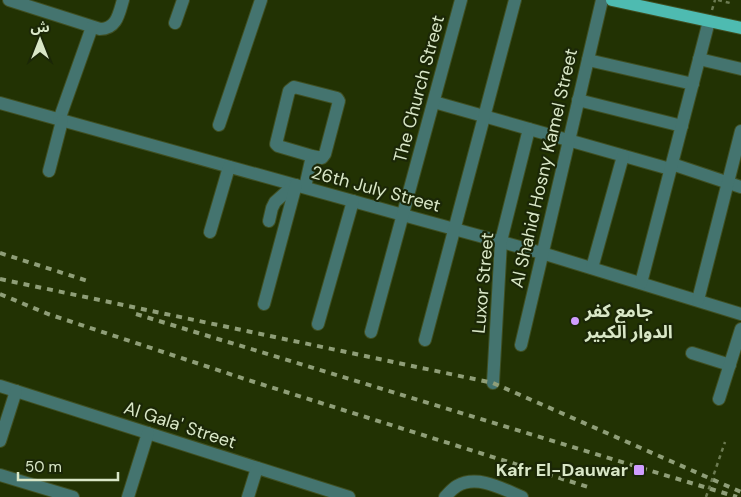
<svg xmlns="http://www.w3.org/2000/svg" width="741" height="497" font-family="'DM Sans','Noto Sans Arabic',sans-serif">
<rect width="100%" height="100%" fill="#223203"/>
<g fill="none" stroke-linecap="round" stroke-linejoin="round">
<defs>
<g id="minor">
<path d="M9,0L100,29C117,29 119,13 123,0"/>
<polyline points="175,23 183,0"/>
<polyline points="699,59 741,69"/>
<polyline points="588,60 693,84"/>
<polyline points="578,100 682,126"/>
<polyline points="434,102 670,169"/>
<polyline points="0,103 403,215 542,253 741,314"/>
<polyline points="59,120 92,27"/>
<polyline points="219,125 261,0"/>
<polyline points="672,164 741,187"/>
<polyline points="49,171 62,121"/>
<polyline points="305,187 312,156 322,158 325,154 339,101 337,98 294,87 289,91 276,144 278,146 312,156"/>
<polyline points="269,221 272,208 275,202 294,185"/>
<polyline points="210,232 229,167"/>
<polyline points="592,268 623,156"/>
<polyline points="641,283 709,21"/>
<polyline points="698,300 741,131"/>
<polyline points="264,304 296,185"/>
<polyline points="318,324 353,201"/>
<polyline points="371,332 461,0"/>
<polyline points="425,340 515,0"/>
<polyline points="521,345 602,0"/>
<polyline points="692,353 730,365"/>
<polyline points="493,383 501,241 529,129"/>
<polyline points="0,386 349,497"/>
<polyline points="719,399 741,329"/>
<polyline points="0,441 16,391"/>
<polyline points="0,475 73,497"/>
<polyline points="128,497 148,433"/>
<polyline points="248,497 257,468"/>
<path d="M445,497C449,493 452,489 457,486C477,474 503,489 522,497"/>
</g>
<polyline id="major" points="612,0 741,28"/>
</defs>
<use href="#minor" stroke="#3f4f22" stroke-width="14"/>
<use href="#major" stroke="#3f4f22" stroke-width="14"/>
<g stroke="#6c7b52" stroke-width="2.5" stroke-dasharray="4 4" stroke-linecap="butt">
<polyline points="718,0 730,3 730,0"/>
<polyline points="712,10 715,0"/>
</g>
<use href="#minor" stroke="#44746f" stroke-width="12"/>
<use href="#major" stroke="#4ebbb1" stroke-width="12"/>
<g stroke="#8f9e78" stroke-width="4" stroke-dasharray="6 6" stroke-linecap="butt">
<polyline points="0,253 91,282"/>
<polyline points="0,279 493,383 741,492"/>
<polyline points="0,294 48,314 248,380 588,487"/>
<polyline points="136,314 737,497"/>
</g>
<polyline stroke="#6c7b52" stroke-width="2.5" stroke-dasharray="4 4" stroke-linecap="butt" points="706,497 725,442"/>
</g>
<g fill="#d09dff" stroke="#1b2707" stroke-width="2">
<circle cx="575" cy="321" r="5"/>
<rect x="633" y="464" width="12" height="12" rx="2.5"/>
</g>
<g text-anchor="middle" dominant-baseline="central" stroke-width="4.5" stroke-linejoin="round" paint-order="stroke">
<g font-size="18" fill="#d9e7c7" stroke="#1b2707">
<text transform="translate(419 89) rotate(-75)">The Church Street</text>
<text transform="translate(544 168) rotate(-77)">Al Shahid Hosny Kamel Street</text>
<text transform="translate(376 189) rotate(15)">26th July Street</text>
<text transform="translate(483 283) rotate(-85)">Luxor Street</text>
<text transform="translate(180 425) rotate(18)">Al Gala' Street</text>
</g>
<g font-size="18" font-weight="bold" fill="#d9e7c7" stroke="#1b2707" text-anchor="start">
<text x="585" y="311">جامع كفر<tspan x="585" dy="21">الدوار الكبير</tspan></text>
<text x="628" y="470" text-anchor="end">Kafr El-Dauwar</text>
</g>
</g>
<g transform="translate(40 40)" stroke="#1b2707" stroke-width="4" paint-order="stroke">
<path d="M0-4L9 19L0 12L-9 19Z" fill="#d9e7c7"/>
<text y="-8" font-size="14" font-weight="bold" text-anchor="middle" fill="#d9e7c7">ش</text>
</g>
<path d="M18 472v8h100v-8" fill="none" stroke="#d9e7c7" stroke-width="2.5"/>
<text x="25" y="472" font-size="15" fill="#d9e7c7" stroke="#1b2707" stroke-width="4" paint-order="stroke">50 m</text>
</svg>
